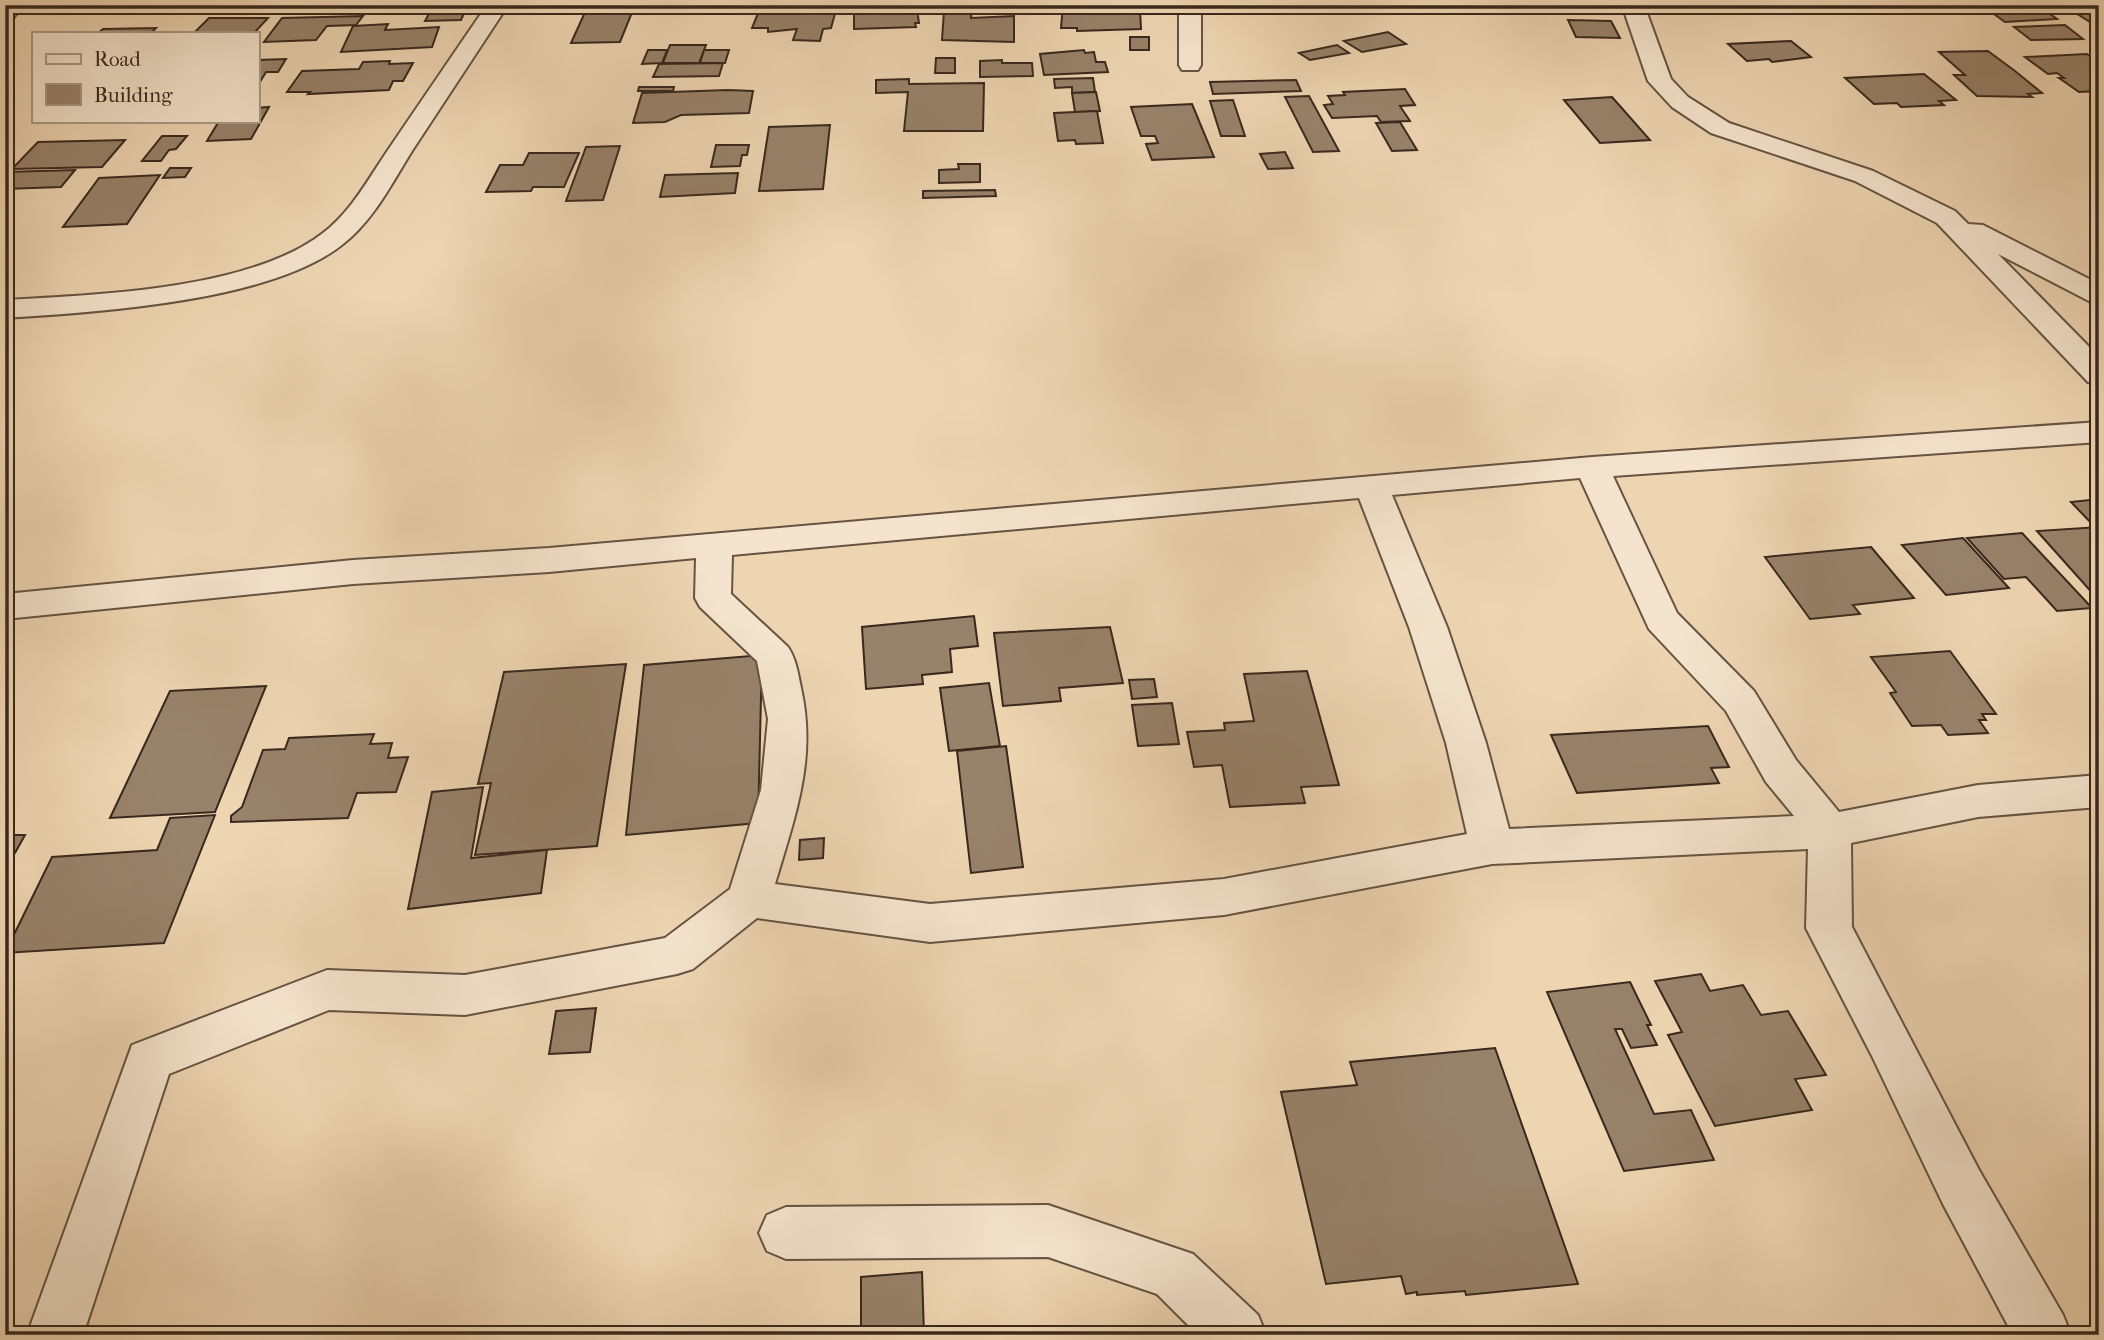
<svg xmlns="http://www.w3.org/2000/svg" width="2104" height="1340" font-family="'IM FELL French Canon',serif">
<rect width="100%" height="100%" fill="#eed5b2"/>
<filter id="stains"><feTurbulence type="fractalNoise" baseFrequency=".00286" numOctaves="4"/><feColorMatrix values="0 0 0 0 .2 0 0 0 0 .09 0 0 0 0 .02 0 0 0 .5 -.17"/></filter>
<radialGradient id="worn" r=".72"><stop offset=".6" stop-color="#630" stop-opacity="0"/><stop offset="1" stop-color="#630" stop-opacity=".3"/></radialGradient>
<g fill="#97826a" stroke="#39281d" stroke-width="2">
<polygon points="78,5 104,5 96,13 70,14"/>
<polygon points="295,5 318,5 312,14 288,14"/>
<polygon points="1063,5 1105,5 1105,9 1140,9 1141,29 1077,31 1077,28 1061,28"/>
<polygon points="1979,5 2000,5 2011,13 1991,14"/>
<polygon points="2063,5 2084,5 2099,14 2099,22 2090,22"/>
<polygon points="761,6 791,6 790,10 836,10 831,28 823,29 820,41 793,40 797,29 768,32 768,28 752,28"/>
<polygon points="917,9 919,23 915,23 916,27 854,29 854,11"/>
<polygon points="586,10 633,10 620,42 571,43"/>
<polygon points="972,10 971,18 1014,16 1014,42 942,40 944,11"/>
<polygon points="465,11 461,20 425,21 430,12"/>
<polygon points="2046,11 2057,19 2005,22 1994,14"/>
<polygon points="363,16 356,25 327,26 316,40 264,42 282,18"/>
<polygon points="209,18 268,18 254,33 194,33"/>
<polygon points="1568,20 1611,21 1620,38 1576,37"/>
<polygon points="388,24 385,30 439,27 432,47 341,52 353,26"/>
<polygon points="2065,25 2083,39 2031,40 2014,27"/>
<polygon points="156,28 151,33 98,33 103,29"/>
<polygon points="1388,32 1406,44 1362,52 1344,41"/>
<rect x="1130" y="37" width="19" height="13"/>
<polygon points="1791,41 1811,57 1772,62 1769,59 1747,61 1728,44"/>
<polygon points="670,45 706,45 699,63 663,63"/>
<polygon points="1337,45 1349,53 1310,60 1299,53"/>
<polygon points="648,50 667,50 662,63 642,64"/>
<polygon points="704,50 729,50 725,63 700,63"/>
<polygon points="1084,50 1085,53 1094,52 1096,62 1105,62 1108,72 1044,75 1040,54"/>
<polygon points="1988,51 2015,71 2042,93 2028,94 2032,97 1977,96 1954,75 1965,75 1939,52"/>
<polygon points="2087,54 2099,62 2099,69 2096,70 2099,71 2099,91 2079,92 2059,78 2064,78 2057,73 2048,74 2025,57"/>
<polygon points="936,58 955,58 955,73 935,73"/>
<polygon points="286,59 278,72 266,72 257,87 257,60"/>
<polygon points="1002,60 1002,63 1032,63 1033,76 980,77 980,61"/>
<polygon points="390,61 389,64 413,63 403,81 393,81 389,90 308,94 310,92 287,92 302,71 359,69 363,62"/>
<polygon points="723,63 719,76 653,77 659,64"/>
<polygon points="1924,74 1956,100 1939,101 1944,105 1901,107 1897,103 1874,104 1845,78"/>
<polygon points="1093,78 1095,92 1072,93 1072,87 1055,88 1054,79"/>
<polygon points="909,79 909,84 984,83 983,131 904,131 908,92 876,93 876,80"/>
<polygon points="1296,80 1301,91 1213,94 1210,82"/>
<polygon points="639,87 674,87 673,91 638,91"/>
<polygon points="1405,89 1415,105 1400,106 1410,121 1381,122 1377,116 1332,118 1324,105 1333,104 1328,96 1345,95 1343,92"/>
<polygon points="728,90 753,91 749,113 681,115 665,122 633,123 642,93"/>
<polygon points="1096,92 1100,111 1075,112 1072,93"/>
<polygon points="1309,96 1339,151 1313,152 1285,97"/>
<polygon points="1612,97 1650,140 1600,143 1564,100"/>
<polygon points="1233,100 1245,136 1221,136 1210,101"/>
<polygon points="1192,104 1214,157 1152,160 1146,144 1158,143 1155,136 1141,136 1131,107"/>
<polygon points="269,107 251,139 207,141 219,121 257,121 257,108"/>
<polygon points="1097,111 1103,143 1076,144 1075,140 1058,141 1054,113"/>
<polygon points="1400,122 1417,150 1392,151 1376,123"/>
<polygon points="830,125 823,189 759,191 769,127"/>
<polygon points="162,136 187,136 176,149 169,150 161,161 142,161"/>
<polygon points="125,140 102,167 12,169 38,142"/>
<polygon points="716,145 749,145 747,155 742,155 740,166 711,167"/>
<polygon points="620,146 603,200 566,201 586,147"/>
<polygon points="1285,152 1293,168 1268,169 1260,154"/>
<polygon points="529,153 579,153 564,187 533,187 531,191 486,192 500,165 523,165"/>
<polygon points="958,164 980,164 980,182 939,183 939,170 959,169"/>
<polygon points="170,168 191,168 185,177 163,178"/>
<polygon points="75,170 61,187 5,189 5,172"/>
<polygon points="738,173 735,193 660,197 665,175"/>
<polygon points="160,175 127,224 63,227 99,178"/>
<polygon points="995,190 996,196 923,198 923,191"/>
<polygon points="2099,499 2099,525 2093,525 2071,502"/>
<polygon points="2099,527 2099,596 2095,596 2037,531"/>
<polygon points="2022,533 2092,608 2057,611 2026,577 2004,579 1967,538"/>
<polygon points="1963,538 2009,588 1946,595 1902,545"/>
<polygon points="1871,547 1914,598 1853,605 1860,614 1810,619 1765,557"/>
<polygon points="974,616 978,646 950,649 952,672 922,675 923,684 866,689 862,627"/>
<polygon points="1110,627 1123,683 1059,688 1061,701 1003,706 994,633"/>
<polygon points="1950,651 1996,714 1982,714 1986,720 1979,720 1988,733 1948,735 1941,725 1912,726 1890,693 1896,692 1871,657"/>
<polygon points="762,655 758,823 626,835 644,665"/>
<polygon points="626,664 597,846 475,855 491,783 478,784 504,672"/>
<polygon points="1307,671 1339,785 1301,787 1305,803 1230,807 1222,765 1194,767 1187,732 1225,730 1224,723 1254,721 1244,674"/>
<polygon points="1154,679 1157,697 1132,699 1129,680"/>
<polygon points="989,683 1000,746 949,751 940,688"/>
<polygon points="266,686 215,812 110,818 170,691"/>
<polygon points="1172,703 1179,744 1138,746 1132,705"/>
<polygon points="1708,726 1729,767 1711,768 1719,783 1577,793 1551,735"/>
<polygon points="374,734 370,744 392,743 388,758 408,757 396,792 357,793 348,818 231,822 231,816 242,807 263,750 285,749 289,738"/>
<polygon points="1006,746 1023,867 971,873 957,751"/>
<polygon points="483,787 471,858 547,850 541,893 408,909 432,792"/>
<polygon points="215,815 164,943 5,953 52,857 157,850 170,818"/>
<polygon points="25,835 15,853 5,853 5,835"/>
<polygon points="824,838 823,858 799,860 800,840"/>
<polygon points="1701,974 1710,991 1743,985 1761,1015 1788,1011 1826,1075 1795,1079 1812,1110 1715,1126 1668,1035 1682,1032 1655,981"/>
<polygon points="1630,982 1651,1025 1647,1025 1657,1045 1631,1048 1622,1029 1615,1029 1654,1114 1691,1110 1714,1160 1624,1171 1547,992"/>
<polygon points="596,1008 590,1052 549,1054 556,1011"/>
<polygon points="1495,1048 1578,1284 1466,1295 1465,1291 1417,1295 1417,1292 1406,1294 1401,1276 1326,1284 1281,1092 1357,1085 1350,1062"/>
<polygon points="922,1272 924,1335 861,1335 861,1277"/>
</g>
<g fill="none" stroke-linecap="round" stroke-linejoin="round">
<defs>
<g id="minor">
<polygon points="5,5 24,5 13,18 5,19"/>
<path d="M487,5H508C476,54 444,102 412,151C392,183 373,221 343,244C271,302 97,312 5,318V300C96,295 250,290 323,233C351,212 369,178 388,150C421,101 454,53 487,5Z"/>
<polygon points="1179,5 1201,5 1201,65 1198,70 1182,70 1179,65"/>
<polygon points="1622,5 1644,5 1671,79 1688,97 1729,123 1873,171 1955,211 1968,224 1983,225 2099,284 2099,304 2089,301 1998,254 2099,357 2099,384 2088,382 1937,223 1855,181 1711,133 1672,107 1648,81"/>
<path d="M2099,422V442L1613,476L1677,613L1754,691L1796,760L1839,812L1978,785L2099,775V807L1978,817L1851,843L1852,927L1979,1170L2063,1315L2071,1335H2013L1943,1204L1872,1056L1806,928L1808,849L1492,864L1224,915L930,942L757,918L693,969L677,974L465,1015L329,1010L169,1074L83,1335H27L132,1045L327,970L465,975L665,938L730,889L761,790L768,719L757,661L700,607L695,598L696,558L549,572L353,584L5,619V594L353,560L549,548L1592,457ZM1580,478L1649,629L1726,711L1766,782L1794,816L1509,829L1486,743L1447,627L1392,495ZM1359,498L1409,627L1446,743L1467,834L1224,879L930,904L775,884C795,816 817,759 801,688C798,673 796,659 788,647L731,594L732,555Z"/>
<polygon points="1048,1205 1193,1254 1258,1315 1266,1335 1198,1335 1157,1294 1048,1257 786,1259 767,1251 759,1233 767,1215 786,1207"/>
</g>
</defs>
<use href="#minor" stroke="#665342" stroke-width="4"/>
<use href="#minor" fill="#f4e4cd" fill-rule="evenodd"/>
</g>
<rect width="2104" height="1340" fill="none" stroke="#eed5b2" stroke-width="28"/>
<rect x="7" y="7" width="2090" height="1326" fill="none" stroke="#39281d" stroke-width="3.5"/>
<rect x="14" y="14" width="2076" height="1312" fill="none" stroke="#39281d" stroke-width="2"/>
<rect x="32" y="32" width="228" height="91" fill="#f4e4cd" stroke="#a99987" stroke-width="2"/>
<rect x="46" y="54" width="35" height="10" fill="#f4e4cd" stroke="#a99987" stroke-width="2"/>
<text x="94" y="66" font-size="21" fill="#39281d">Road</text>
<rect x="46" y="84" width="35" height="21" fill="#97826a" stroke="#a99987" stroke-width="2"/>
<text x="94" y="102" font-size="21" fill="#39281d">Building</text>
<rect width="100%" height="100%" filter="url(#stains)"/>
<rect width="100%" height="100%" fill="url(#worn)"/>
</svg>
